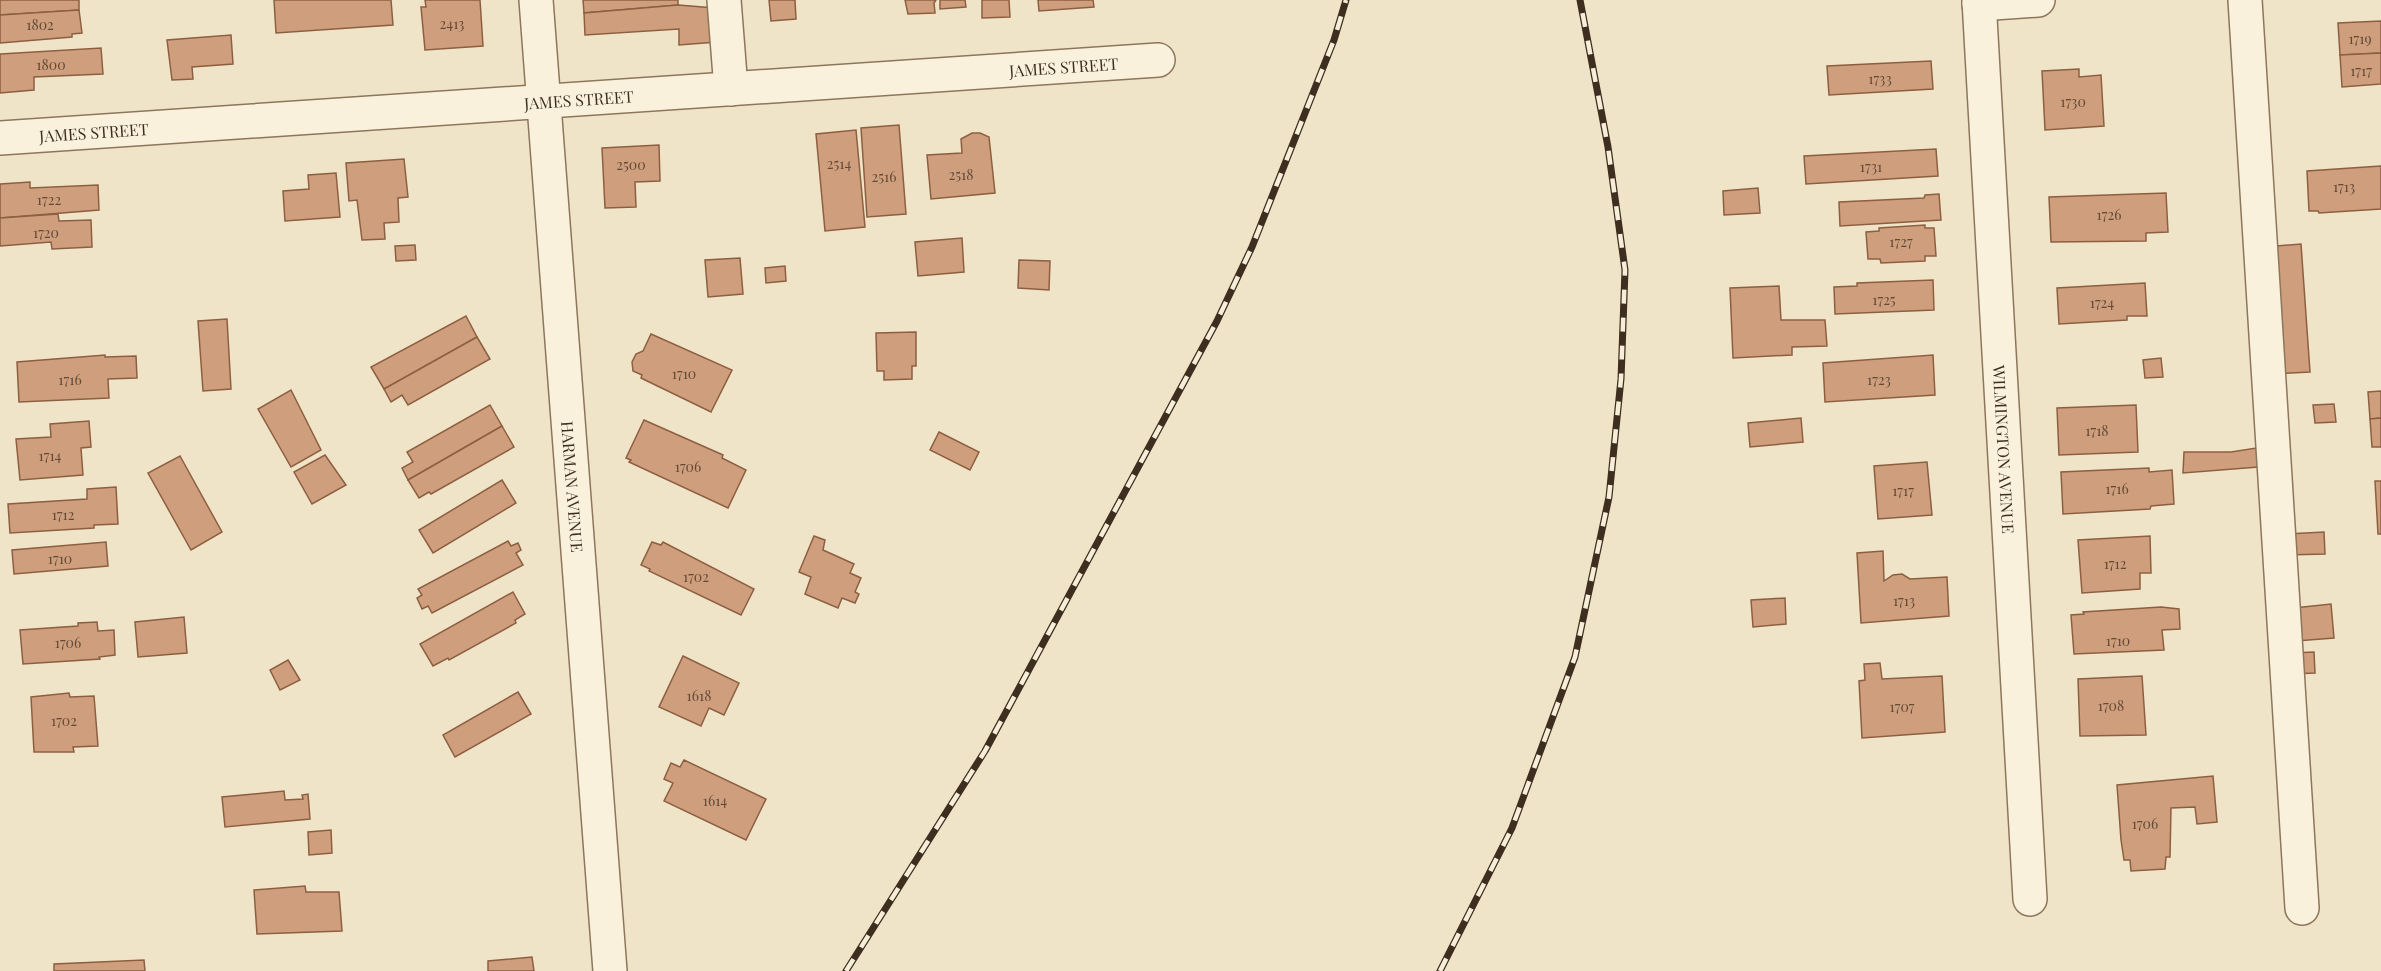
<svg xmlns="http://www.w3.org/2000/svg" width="2381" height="971" font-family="'Playfair Display',serif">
<rect width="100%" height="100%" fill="#f0e4c8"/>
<g fill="#cf9f7d" stroke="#8d5f41" stroke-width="1.5">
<polygon points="0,0 79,0 79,10 0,15"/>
<polygon points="274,0 391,0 393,25 276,33"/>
<polygon points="425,0 480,0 483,46 425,50 421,7 426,7"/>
<polygon points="583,0 678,0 678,5 584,13"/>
<polygon points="795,0 796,19 771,21 769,0"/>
<polygon points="905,0 936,0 934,3 935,13 908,14"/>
<polygon points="940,0 965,0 966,7 940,9"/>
<polygon points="982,0 1009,0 1010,17 982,18"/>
<polygon points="1038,0 1093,0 1094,7 1039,11"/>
<polygon points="678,5 715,8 717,42 679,45 679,29 585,35 584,13"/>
<polygon points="79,10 82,33 72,34 72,37 0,43 0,15"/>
<polygon points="2381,21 2381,53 2340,55 2338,23"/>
<polygon points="231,35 233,64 192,67 193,79 172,80 167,40"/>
<polygon points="101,48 103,74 34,77 34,90 0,93 0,54"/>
<polygon points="2381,53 2381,84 2342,87 2340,55"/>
<polygon points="1931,61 1933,89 1829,95 1827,66"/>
<polygon points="2079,69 2079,77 2101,75 2104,126 2045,130 2042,71"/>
<polygon points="899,125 906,214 867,217 861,128"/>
<polygon points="856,130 865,227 825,231 816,134"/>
<polygon points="972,133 980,133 989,137 995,193 931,199 927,155 962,153 961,139"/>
<polygon points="659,145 660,181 635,182 636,207 605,208 602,148"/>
<polygon points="1936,149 1938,176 1806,184 1804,156"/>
<polygon points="404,159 408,197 398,198 399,222 384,223 385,239 362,240 357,200 349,201 346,163"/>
<polygon points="2381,166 2381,209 2319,213 2318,211 2309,211 2307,171"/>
<polygon points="336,173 340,217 285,221 283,191 309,189 308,175"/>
<polygon points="30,182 30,188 98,185 99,210 0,218 0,184"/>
<polygon points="1758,188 1760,213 1724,215 1723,191"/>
<polygon points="2166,193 2168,232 2146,233 2146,241 2051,242 2049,197"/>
<polygon points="1939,194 1941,220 1840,226 1839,202 1924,198 1925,195"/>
<polygon points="58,214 59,221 91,220 92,247 52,249 51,242 0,246 0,218"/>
<polygon points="1925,225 1925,228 1934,228 1936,256 1925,256 1925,261 1881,263 1880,259 1868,259 1866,232 1879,231 1879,228"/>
<polygon points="962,238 964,272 918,276 915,242"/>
<polygon points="2301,244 2310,372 2275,374 2265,247"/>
<polygon points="415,245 416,260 396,261 395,246"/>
<polygon points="740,258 743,294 708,297 705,260"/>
<polygon points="1019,260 1050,261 1049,290 1018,288"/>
<polygon points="785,266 786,281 766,283 765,268"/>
<polygon points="1933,280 1934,310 1835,314 1834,287 1857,286 1857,283"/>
<polygon points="2145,283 2147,316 2127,316 2127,320 2059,324 2057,288"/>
<polygon points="1779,286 1781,320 1825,320 1827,346 1792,347 1792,355 1733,358 1730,288"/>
<polygon points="466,316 477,337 384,389 371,367"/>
<polygon points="227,319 231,389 203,391 198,321"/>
<polygon points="916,332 916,366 912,366 912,379 884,380 884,371 877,371 876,333"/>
<polygon points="651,334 732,370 711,412 641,378 642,375 633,371 632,362 636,354 643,351"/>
<polygon points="477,337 490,359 408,405 402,395 391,402 384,389"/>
<polygon points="105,355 105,357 136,356 137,378 108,379 109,398 19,402 17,362"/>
<polygon points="1933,355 1935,395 1825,402 1823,363"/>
<polygon points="2161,358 2163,377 2145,378 2143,360"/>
<polygon points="291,390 321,450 291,467 258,409"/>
<polygon points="2381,391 2381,418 2370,419 2368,392"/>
<polygon points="2334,404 2336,422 2315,423 2313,405"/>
<polygon points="490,405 502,426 408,480 402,468 413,462 407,452"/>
<polygon points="2136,405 2138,452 2059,455 2057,408"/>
<polygon points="1801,418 1803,442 1750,447 1748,423"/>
<polygon points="2381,418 2381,447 2372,447 2370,419"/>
<polygon points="644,420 723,455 722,458 746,470 728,508 629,462 631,460 626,458"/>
<polygon points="89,421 91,447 81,448 83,475 20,480 16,439 51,437 50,424"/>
<polygon points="502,426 514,447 431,494 429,492 419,498 408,480"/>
<polygon points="939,432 979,452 970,470 930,450"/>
<polygon points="2256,448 2258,467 2183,473 2184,452 2231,452"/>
<polygon points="325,455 346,485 312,504 294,472"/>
<polygon points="180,456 222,532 191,550 148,473"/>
<polygon points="1927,462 1932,515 1878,519 1874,466"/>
<polygon points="2149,468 2149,472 2172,470 2174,504 2151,506 2150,509 2063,514 2061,472"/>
<polygon points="502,480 516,503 433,553 419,530"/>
<polygon points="2375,481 2381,481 2381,534 2378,534"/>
<polygon points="116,487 118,524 94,525 94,528 10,533 8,504 87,499 87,489"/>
<polygon points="2324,532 2325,554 2285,555 2284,534"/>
<polygon points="814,536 825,540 823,550 854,564 850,573 861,578 855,592 859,594 855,603 842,598 838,608 805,594 811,577 799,572"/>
<polygon points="2150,536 2151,573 2140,573 2140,589 2082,593 2078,540"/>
<polygon points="508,541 511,546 518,543 521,550 516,553 523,565 432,613 428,606 422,609 417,598 422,595 418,589"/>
<polygon points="106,542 108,566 14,574 12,550"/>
<polygon points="652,542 661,545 663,542 754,589 741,615 649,571 650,569 641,565"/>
<polygon points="1883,551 1884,581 1893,575 1902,574 1910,579 1947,577 1949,616 1861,623 1857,553"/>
<polygon points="513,592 525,614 515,620 516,623 449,660 448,658 433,666 420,644"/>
<polygon points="1785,598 1786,624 1753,627 1751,600"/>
<polygon points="2331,604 2334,638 2296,641 2294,608"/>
<polygon points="2161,607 2179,609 2180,629 2162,630 2164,650 2074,654 2071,615 2084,614 2083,612"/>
<polygon points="184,617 187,653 138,657 135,622"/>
<polygon points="97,622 98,631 114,630 115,655 99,657 100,659 23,664 20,630 78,626 78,623"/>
<polygon points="2314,652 2315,673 2292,674 2292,653"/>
<polygon points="683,656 739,683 724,715 709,708 701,726 659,707"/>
<polygon points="288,660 300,680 280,690 270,670"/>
<polygon points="1880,663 1882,679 1942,676 1945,732 1862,738 1859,681 1865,680 1864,664"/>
<polygon points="2142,676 2146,735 2080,736 2078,679"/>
<polygon points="518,692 531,714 455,757 443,735"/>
<polygon points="69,693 70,697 94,696 98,746 73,747 74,752 34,752 31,697"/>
<polygon points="684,760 766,799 746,840 664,801 673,783 664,779 671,763 680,767"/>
<polygon points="2213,776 2217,822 2197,824 2195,807 2171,808 2170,857 2166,857 2165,869 2131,871 2130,860 2124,860 2121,840 2117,785"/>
<polygon points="284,791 285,800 303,799 302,795 308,794 310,819 225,827 222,797"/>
<polygon points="331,830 332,853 309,855 308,832"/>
<polygon points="305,886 306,892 339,892 342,931 257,934 254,890"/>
<polygon points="532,957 534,971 488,971 488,961"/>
<polygon points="144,960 145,971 54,971 54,964"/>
</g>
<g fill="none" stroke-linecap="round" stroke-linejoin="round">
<defs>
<g id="minor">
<path id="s1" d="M536,0L610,971"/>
<polyline points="724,0 731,89"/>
<path id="s2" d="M1979,0L2030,899"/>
<polyline points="2245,0 2302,908"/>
<polyline points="1979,4 2038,0"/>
<path id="s3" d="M0,138L1158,60"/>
</g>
</defs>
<use href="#minor" stroke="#8d765c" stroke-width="36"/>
<use href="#minor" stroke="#faf1dc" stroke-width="33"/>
<defs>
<g id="rail">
<polyline points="846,971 985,751 1217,321 1252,247 1334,40 1346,0"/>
<polyline points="1440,971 1512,828 1575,657 1609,497 1621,379 1625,270 1608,147 1580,0"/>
</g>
</defs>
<use href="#rail" stroke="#3d2e20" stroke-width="7"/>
<use href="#rail" stroke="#f7eed8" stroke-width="4.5" stroke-dasharray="14" stroke-linecap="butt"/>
</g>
<g text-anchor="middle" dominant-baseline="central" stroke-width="4.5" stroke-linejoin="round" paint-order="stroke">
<g font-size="14" fill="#624a37">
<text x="452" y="23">2413</text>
<text x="40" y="24">1802</text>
<text x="2360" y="38">1719</text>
<text x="51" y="64">1800</text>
<text x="2361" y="70">1717</text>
<text x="1880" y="78">1733</text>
<text x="2073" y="101">1730</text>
<text x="839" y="163">2514</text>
<text x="631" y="164">2500</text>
<text x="1871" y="166">1731</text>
<text x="961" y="174">2518</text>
<text x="884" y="176">2516</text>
<text x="2344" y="186">1713</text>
<text x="49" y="199">1722</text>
<text x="2109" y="214">1726</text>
<text x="46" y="232">1720</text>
<text x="1901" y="241">1727</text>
<text x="1884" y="299">1725</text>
<text x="2102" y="302">1724</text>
<text x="684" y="373">1710</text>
<text x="70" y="379">1716</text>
<text x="1879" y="379">1723</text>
<text x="2097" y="430">1718</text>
<text x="50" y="455">1714</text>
<text x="688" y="466">1706</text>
<text x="2117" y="488">1716</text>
<text x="1903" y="490">1717</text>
<text x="63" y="514">1712</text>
<text x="60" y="558">1710</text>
<text x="2115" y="563">1712</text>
<text x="696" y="576">1702</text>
<text x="1904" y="600">1713</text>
<text x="2118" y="640">1710</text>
<text x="68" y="642">1706</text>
<text x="699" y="695">1618</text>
<text x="2111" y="705">1708</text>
<text x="1902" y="706">1707</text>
<text x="64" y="720">1702</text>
<text x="715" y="800">1614</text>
<text x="2145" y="823">1706</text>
</g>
<g font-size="16" fill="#3d2e20" stroke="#f7eed8">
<text stroke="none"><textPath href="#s3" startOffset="1066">JAMES STREET</textPath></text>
<text stroke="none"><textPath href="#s3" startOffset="580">JAMES STREET</textPath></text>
<text stroke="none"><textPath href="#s3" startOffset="94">JAMES STREET</textPath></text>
<text stroke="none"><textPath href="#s2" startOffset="450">WILMINGTON AVENUE</textPath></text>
<text stroke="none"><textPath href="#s1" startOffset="488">HARMAN AVENUE</textPath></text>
</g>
</g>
</svg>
